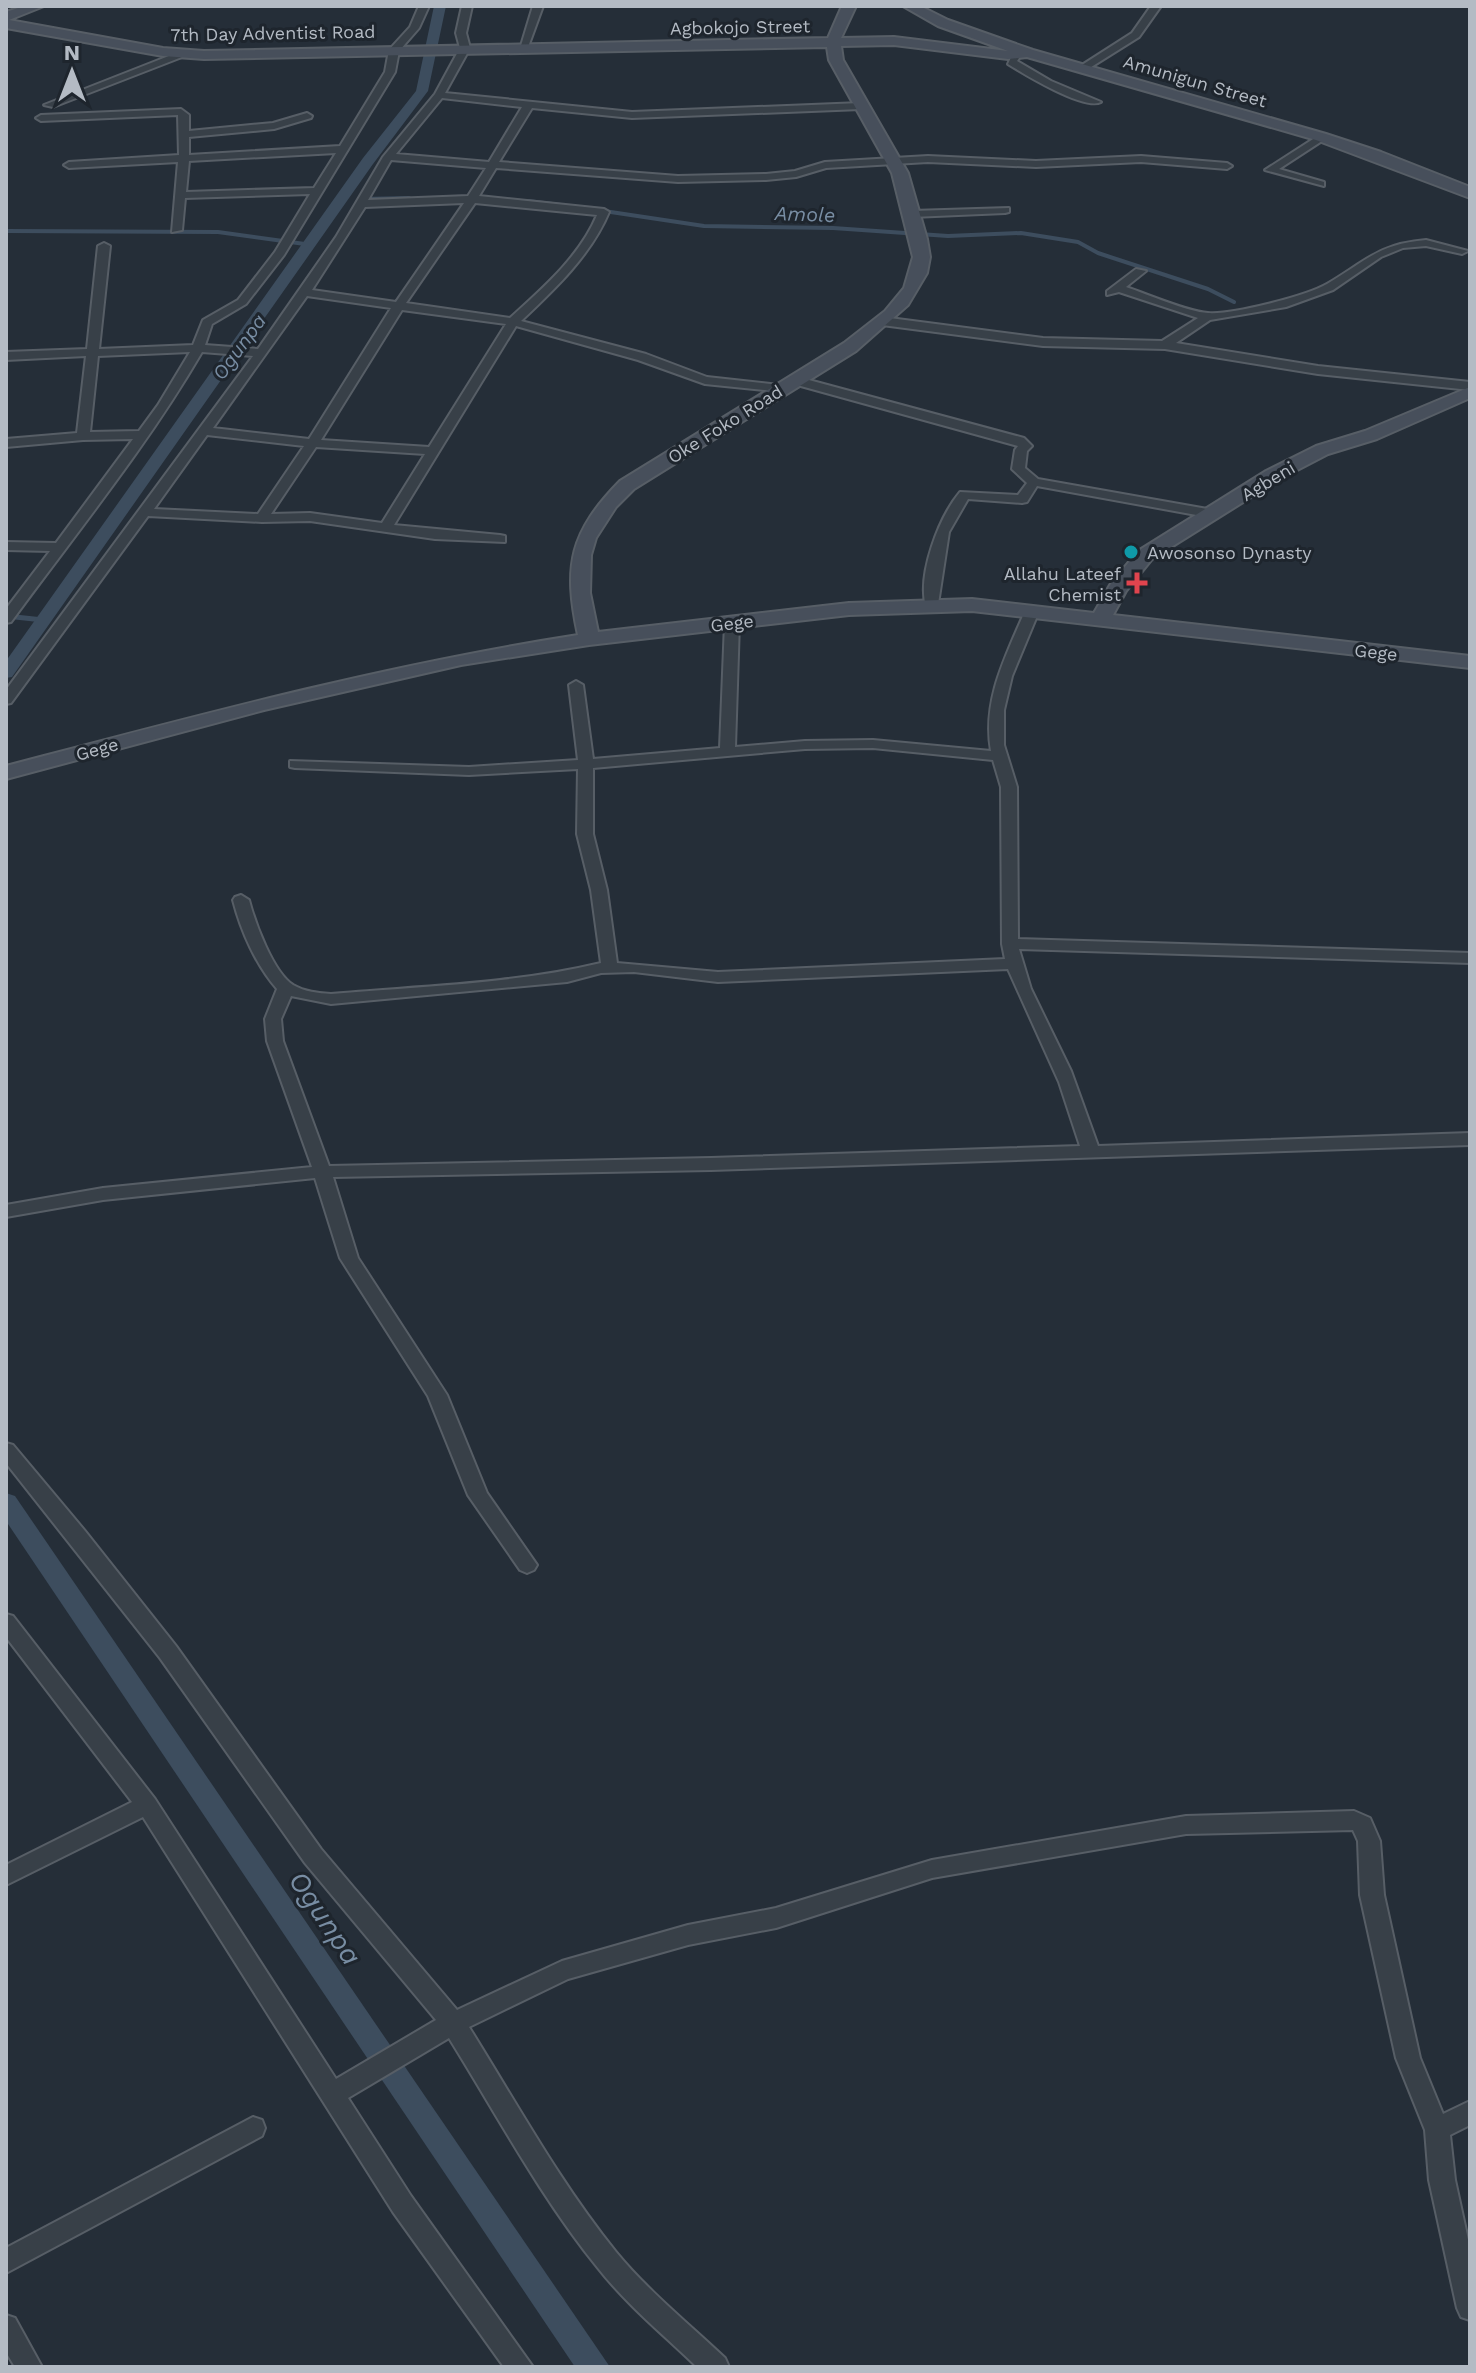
<svg xmlns="http://www.w3.org/2000/svg" width="1476" height="2373" font-family="'Work Sans',sans-serif">
<rect width="100%" height="100%" fill="#252e38"/>
<g fill="none" stroke-linecap="round" stroke-linejoin="round">
<g stroke="#3d4d5e" stroke-width="4">
<polyline points="364,199 409,198"/>
<polyline points="528,201 561,205"/>
<polyline points="604,211 704,226 833,228 948,236 1021,233 1078,242 1098,253 1208,289 1234,302"/>
<polyline points="6,231 218,232 312,245"/>
</g>
<polyline stroke="#3d4d5e" stroke-width="5" points="6,616 43,620"/>
<g fill="#3d4d5e" fill-rule="evenodd">
<polygon points="434,6 446,6 428,91 373,164 12,677 6,678 6,661 363,158 416,91"/>
<polygon points="6,1493 15,1496 610,2367 575,2367 6,1521"/>
</g>
<defs>
<g id="street">
<path d="M419,6H429L419,28L399,51L395,72L284,255L246,304L212,324L205,345L258,349L336,237L383,157L435,94L460,48L456,33L462,6H472L466,33L470,48L445,93L632,112L861,103L866,106L861,109L632,118L532,108L499,162L678,176L766,174L795,171L825,162L928,156L1036,161L1141,156L1227,163L1232,166L1227,169L1141,162L1036,167L928,162L826,168L796,177L766,180L678,182L496,168L479,196L604,209L609,212C591,255 555,289 521,321L646,354L707,377L779,385L785,389L783,392L705,384L638,360L516,326L394,525L500,535L505,536V542L435,539L310,521L262,522L148,516L11,703L6,704V690L253,356L202,352C146,448 76,533 11,622L6,623V609L50,551L6,550V542L56,543L133,439L83,440L6,447V439L77,433L86,356L6,360V352L87,349L98,246L104,243L110,246L99,349L193,345L203,320L238,300L275,252L310,194L185,198L182,230L172,232L178,162L69,168L64,165L69,162L179,155L178,115L41,121L36,118L41,115L181,109L189,115V131L273,123L307,113L312,116L311,118L274,129L189,137V155L340,146L385,72L389,50L410,27ZM442,98L522,107L489,162L396,154ZM336,153L314,188L186,192L189,161ZM391,160L486,168L468,196L368,200ZM464,203L396,302L312,290L365,207ZM475,203L597,215C580,256 543,288 510,318L406,303ZM307,296L391,308L309,439L213,428ZM402,310L506,324L429,447L321,440ZM190,352L158,405L139,431L90,432L98,356ZM207,435L304,446L258,514L154,509ZM316,447L425,454L382,523L310,513L271,514Z"/>
<polygon points="533,6 543,6 528,47 520,49"/>
<polygon points="1151,6 1161,6 1139,37 1088,69 1082,69 1082,65 1132,33"/>
<polygon points="179,52 182,53 182,57 53,107 44,105"/>
<path d="M1013,53L1021,55L1017,61L1051,81L1101,102C1085,111 1024,74 1008,64Z"/>
<polygon points="1321,134 1326,137 1325,139 1279,169 1324,182 1324,186 1265,170"/>
<polygon points="1009,208 1009,212 1005,213 912,217 907,214 912,211"/>
<path d="M1426,240L1468,251L1462,254L1426,246L1403,248L1381,257L1333,290L1286,307L1210,320L1176,343L1318,366L1470,382V390L1318,374L1165,349L1043,346L882,325L876,321L882,317L1043,338L1162,341L1198,318L1119,292L1107,295V291L1136,269L1146,271L1126,287C1147,294 1188,312 1208,313C1232,315 1306,296 1327,284C1366,261 1378,244 1426,240Z"/>
<path d="M794,376L1024,438L1032,446L1027,451L1025,468L1038,479L1213,510L1220,514L1213,518L1037,486L1027,502L1022,503L968,499L949,532L938,604L931,608L926,607C917,575 939,517 960,492L1018,495L1027,483L1012,469L1015,450L1018,446L790,383V377Z"/>
<path d="M1032,607L1039,611L1012,676L1004,710V745L1017,787L1018,939L1470,953V963L1019,949L1031,989L1071,1071L1098,1146L1470,1133V1145L711,1170L333,1177L358,1258L447,1395L487,1493L537,1565L534,1570L527,1573L520,1570L468,1495L428,1396L340,1258L315,1178L103,1200L6,1217V1205L103,1188L312,1167L267,1041L265,1019L277,989C256,965 241,931 233,900L235,897L241,895L249,900C255,923 273,972 293,985C305,992 318,993 331,994C421,986 514,984 601,963L591,890L577,834L578,769L469,775L295,768L290,767V761L469,767L578,760L569,685L576,681L583,685L593,759L720,748L725,623L732,619L739,623L735,747L805,741L873,740L991,751C982,700 1006,656 1025,611ZM873,748L993,760L1001,787L1002,944L1005,959L718,972L617,963L607,890L593,834V768L805,749ZM1008,969L1059,1082L1080,1146L711,1158L329,1166L283,1041L281,1019L291,996L331,1004L567,982L601,973L634,972L718,982Z"/>
<path d="M6,1443L13,1445L85,1531L176,1646L321,1849L457,2010L562,1961L688,1925L776,1908L932,1860L1186,1816L1354,1811L1370,1818L1380,1841L1384,1895L1420,2058L1443,2114L1470,2101V2125L1450,2135L1455,2180L1470,2249V2320L1461,2317L1457,2308L1429,2180L1425,2130L1396,2058L1360,1895L1358,1841L1353,1830L1186,1834L932,1878L776,1928L688,1945L568,1979L469,2027C516,2102 560,2183 616,2252C648,2291 689,2324 725,2358L729,2367H697C664,2335 627,2305 598,2268C541,2198 497,2115 449,2038L348,2098L411,2196L533,2367H504L393,2212L143,1817L6,1885V1865L132,1802L6,1637V1614L13,1616L155,1799L336,2079L436,2020L305,1863L160,1658L6,1463Z"/>
<polygon points="253,2117 262,2120 265,2128 262,2136 6,2273 6,2248"/>
<polygon points="6,2315 15,2318 42,2367 15,2367 6,2352"/>
</g>
<path id="secondary" d="M24,6H44L9,20L163,48L204,51L828,38L842,6H856L841,38L894,37L1008,51L938,26L903,6H920L948,20L1033,50L1326,134L1381,152L1470,187V198L1316,140L1027,57L1008,59L894,45L841,46L843,60L908,173L927,239L930,257L927,273L908,305L856,351L634,489L616,507L596,538L591,555L590,593L598,632L849,603L972,599L1094,613L1110,585L1138,551L1266,471L1316,446L1365,431L1470,387V398L1377,439L1328,454L1280,479L1152,559L1126,591L1113,615L1470,656V668L972,611L849,615L589,645L461,665L264,710L6,779V766C196,716 384,665 578,635C563,565 570,532 620,481L844,343L885,311L904,288L913,257L892,173L829,60L827,47L204,59L163,56L6,28V12Z"/>
</defs>
<use href="#street" stroke="#575e66" stroke-width="4"/>
<use href="#secondary" stroke="#575e66" stroke-width="4"/>
<use href="#street" fill="#384048" fill-rule="evenodd"/>
<use href="#secondary" fill="#474f5b" fill-rule="evenodd"/>
</g>
<circle fill="#0f9aa8" stroke="#1e252d" stroke-width="3" cx="1131" cy="552" r="8"/>
<path fill="#e0444e" stroke="#1e252d" stroke-width="3" d="M1133 571h8v8h8v8h-8v8h-8v-8h-8v-8h8z"/>
<g text-anchor="middle" dominant-baseline="central" stroke-width="6" stroke-linejoin="round" paint-order="stroke">
<g font-size="18" fill="#b4bbc4" stroke="#1e252d">
<text transform="translate(740 27) rotate(-1)">Agbokojo Street</text>
<text transform="translate(273 33) rotate(-1)">7th Day Adventist Road</text>
<text transform="translate(1195 81) rotate(16)">Amunigun Street</text>
<text transform="translate(725 424) rotate(-32)">Oke Foko Road</text>
<text transform="translate(1268 481) rotate(-31)">Agbeni</text>
<text transform="translate(732 623) rotate(-7)">Gege</text>
<text transform="translate(1376 652) rotate(6)">Gege</text>
<text transform="translate(97 749) rotate(-15)">Gege</text>
</g>
<g font-size="18" fill="#b4bbc4" stroke="#1e252d" text-anchor="start">
<text x="1147" y="552">Awosonso Dynasty</text>
<text x="1121" y="573" text-anchor="end">Allahu Lateef<tspan x="1121" dy="21">Chemist</tspan></text>
</g>
<g font-size="20" font-style="italic" fill="#788da3" stroke="#1e252d">
<text transform="translate(805 214) rotate(2)">Amole</text>
<text transform="translate(239 347) rotate(-54)">Ogunpa</text>
</g>
<g font-size="28" font-style="italic" fill="#788da3" stroke="#1e252d">
<text transform="translate(325 1918) rotate(56)">Ogunpa</text>
</g>
</g>
<rect width="1476" height="2373" fill="none" stroke="#b4bbc4" stroke-width="16"/>
<g transform="translate(72 72)" stroke="#1e252d" stroke-width="6" paint-order="stroke">
<path d="M0-6L14 30L0 20L-14 30Z" fill="#b4bbc4"/>
<text y="-12" font-size="22" font-weight="bold" text-anchor="middle" fill="#b4bbc4">N</text>
</g>
</svg>
